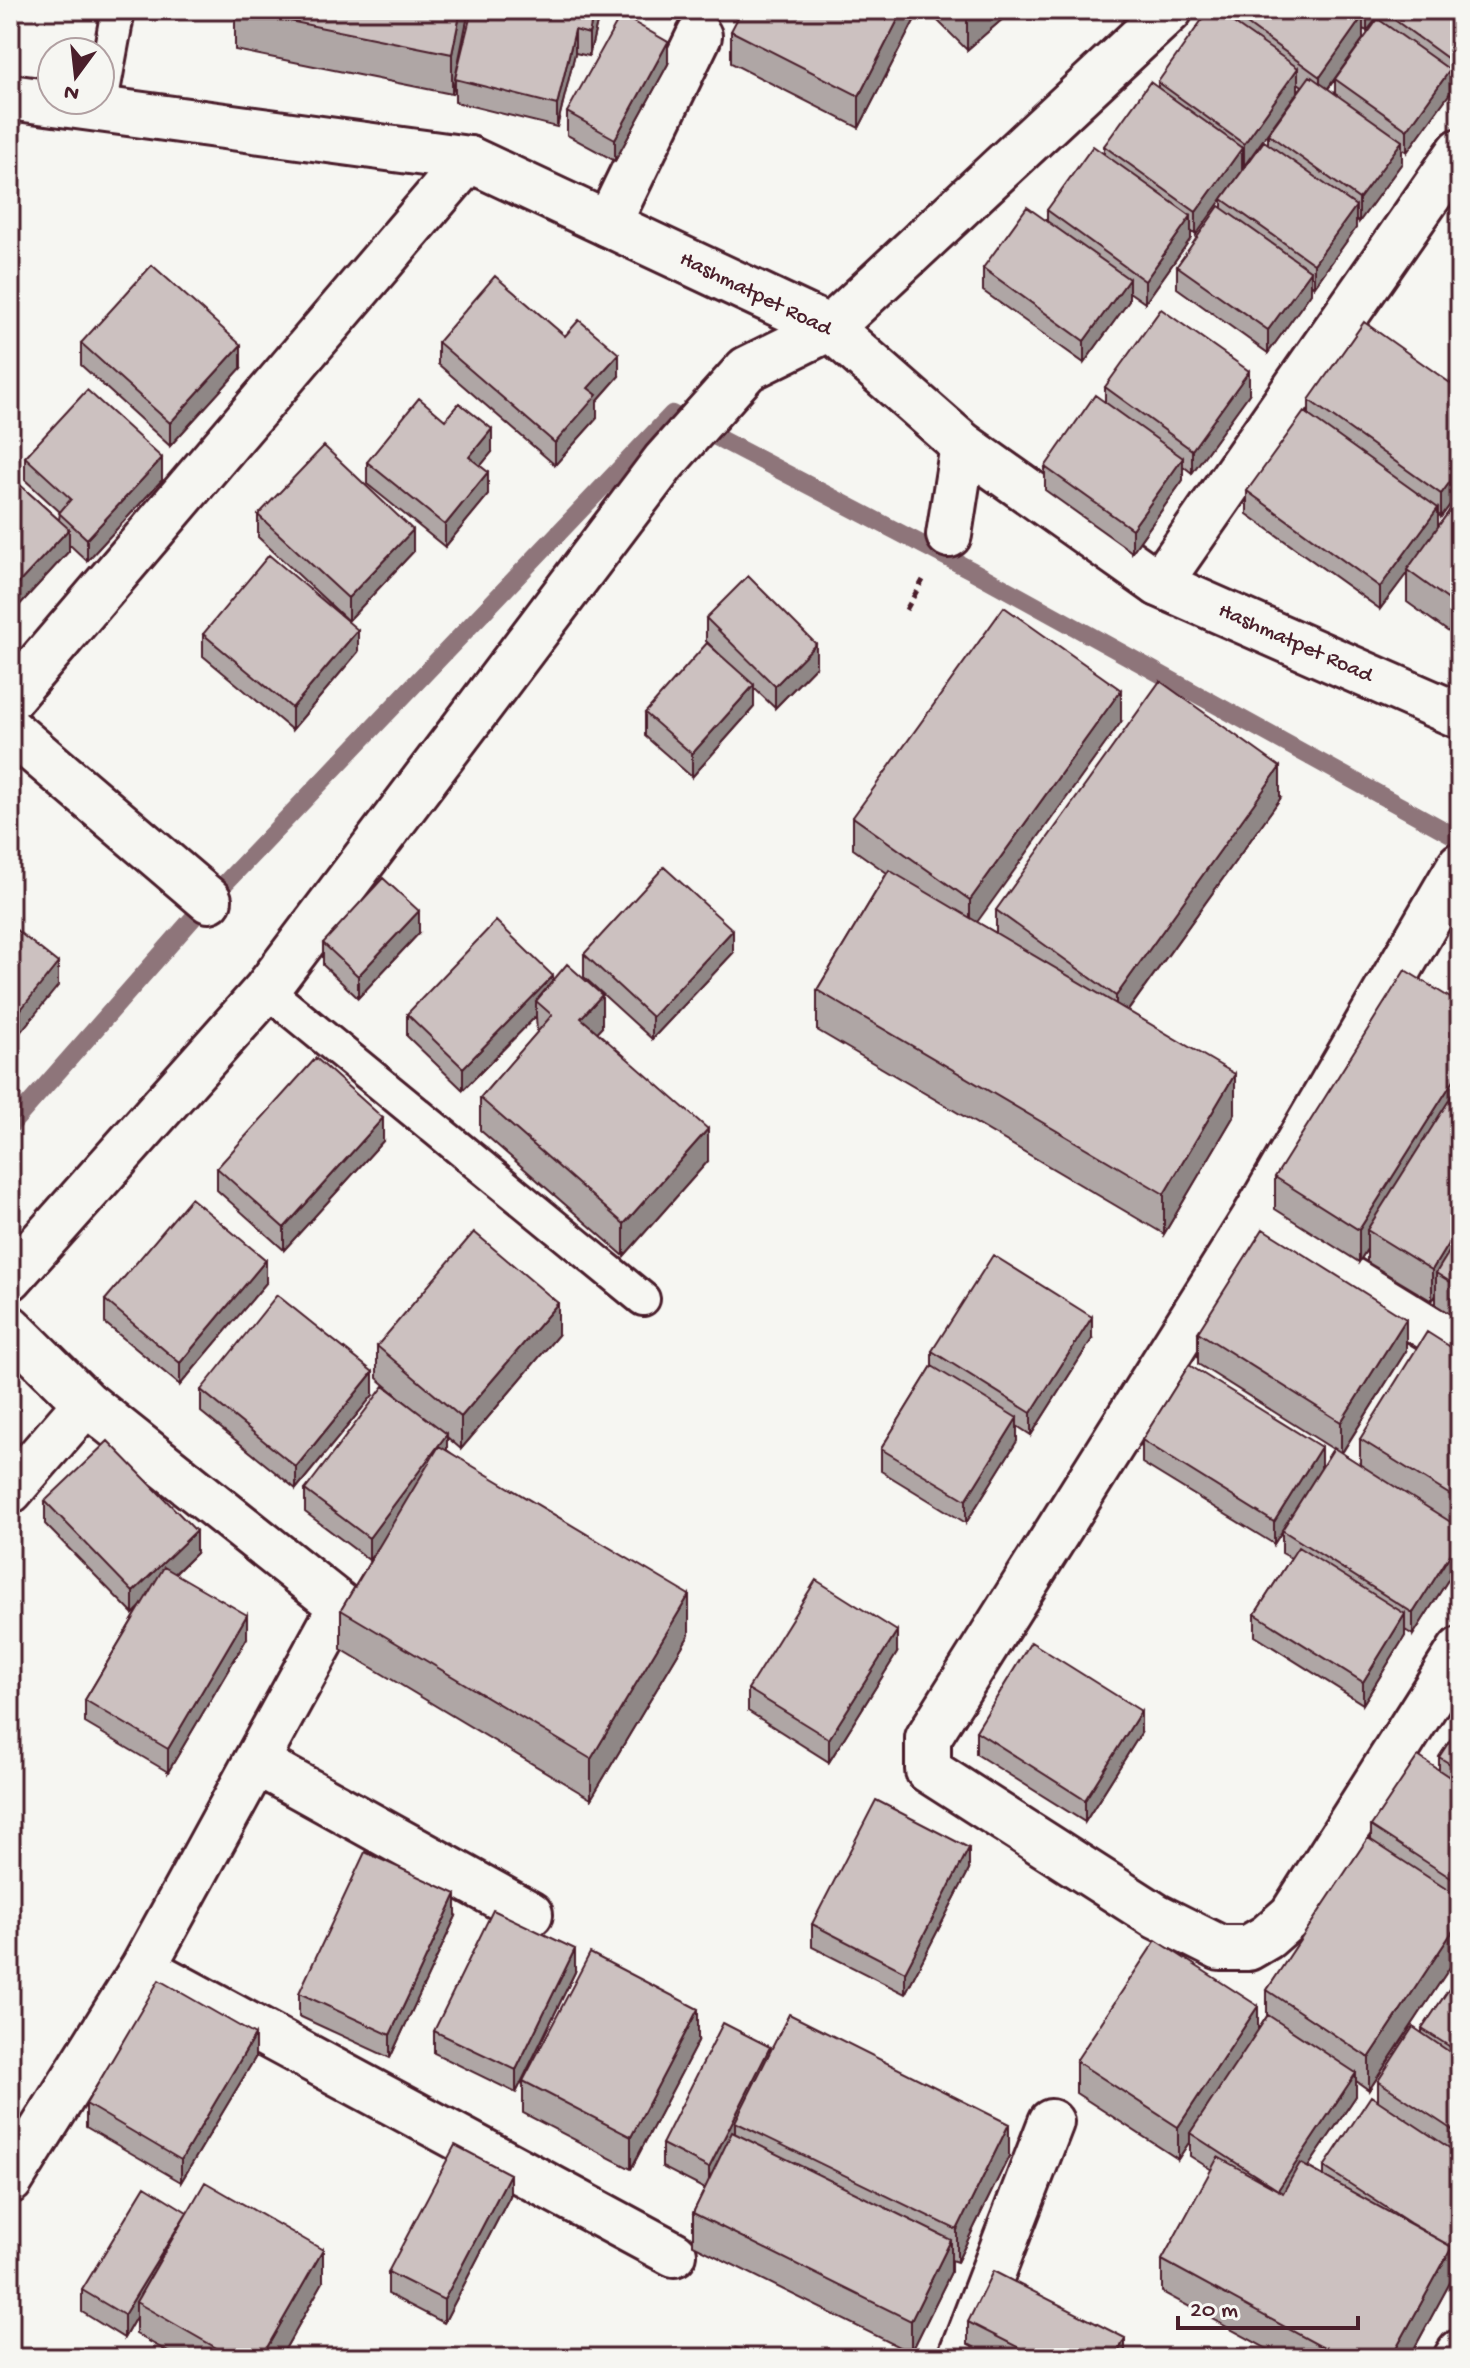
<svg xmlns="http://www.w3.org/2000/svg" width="1470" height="2368" viewBox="0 0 1470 2368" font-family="'Gochi Hand',sans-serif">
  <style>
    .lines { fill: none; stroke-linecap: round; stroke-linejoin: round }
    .stream { stroke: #8e747a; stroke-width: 18 }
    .lane-casing { stroke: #4a1f2b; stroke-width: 38 }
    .street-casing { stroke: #4a1f2b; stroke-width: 50 }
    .secondary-casing { stroke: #4a1f2b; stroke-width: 50 }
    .path { stroke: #4a1f2b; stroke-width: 5; stroke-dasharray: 8 6; stroke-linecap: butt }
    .lane { stroke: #f6f6f2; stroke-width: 32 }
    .street { stroke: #f6f6f2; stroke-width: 44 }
    .secondary { stroke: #f6f6f2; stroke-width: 44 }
    .wall { fill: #afa6a5; stroke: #4a1f2b; stroke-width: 2; fill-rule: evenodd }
    .shaded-wall { fill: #8f8786; stroke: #4a1f2b; stroke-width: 2 }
    .building { fill: #ccc1c0; stroke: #4a1f2b; stroke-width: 2 }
    .labels { text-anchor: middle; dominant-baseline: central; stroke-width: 6; stroke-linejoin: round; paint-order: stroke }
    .street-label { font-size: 22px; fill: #4a1f2b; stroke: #f6f6f2 }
  </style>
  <rect width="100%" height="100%" fill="#f6f6f2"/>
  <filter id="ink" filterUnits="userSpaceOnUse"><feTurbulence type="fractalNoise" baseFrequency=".0125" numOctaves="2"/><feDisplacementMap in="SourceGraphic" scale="16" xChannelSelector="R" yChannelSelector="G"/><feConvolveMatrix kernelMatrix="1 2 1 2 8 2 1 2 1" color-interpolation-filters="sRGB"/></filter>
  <g filter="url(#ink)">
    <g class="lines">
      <path class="stream" d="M10,1126L209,900L672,414L971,570L1460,839"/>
      <defs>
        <path id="lane" d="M100,108L118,10
          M266,990L643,1299"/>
        <path id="street" d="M608,224L699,36
          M949,535L963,445
          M1159,584L1460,151
          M10,698L469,159
          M10,730L209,900
          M1460,865L1253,1220L1460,1347
          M1253,1220L928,1738V1770L1156,1916L1220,1948H1248L1267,1937L1292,1915L1460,1650
          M10,1278L266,990L664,462L747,369L830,328L1170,10
          M10,1328L86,1403L341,1606L143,1968L10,2181
          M10,1491L86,1403
          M256,1762L530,1914
          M143,1968L674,2254
          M960,2358L1051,2122
          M1456,2358L1460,2352"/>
        <path id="secondary" d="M10,97L469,159L830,328L963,445L1159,584L1460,716"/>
      </defs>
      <use href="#lane" class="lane-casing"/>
      <use href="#street" class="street-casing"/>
      <use href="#secondary" class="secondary-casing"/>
      <path class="path" d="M906,610L923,580"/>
      <use href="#lane" class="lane"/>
      <use href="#street" class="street"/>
      <use href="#secondary" class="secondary"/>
    </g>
    <path class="wall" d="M235,10H469L456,74L600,10L589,56L575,53L557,127L455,102V80L452,94L235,50Z
      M916,10V17L859,128L731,63V31Z
      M927,10H1013L967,50Z
      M1240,10H1460V78L1454,86L1450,83V93L1407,152L1402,149V163L1359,222L1356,219V228L1314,287L1311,284V293L1268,353L1177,288V266L1222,208V199L1268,144V134L1302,86L1298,83V91L1244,166L1242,165L1196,235L1191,231V238L1145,303L1129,292V301L1084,363L983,291V268L1047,221V210L1104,154V146L1158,88V82L1236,25V16ZM1380,14V20L1335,79V94L1328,89L1363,39V29L1367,31Z
      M668,64L615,161L567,135V112Z
      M565,336L619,376L597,401V418L555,465L438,364V342Z
      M81,343L241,368L170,446L81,365Z
      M1105,387L1249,394L1192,473L1183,466V480L1132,552L1045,490V467L1105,402Z
      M1460,390V491L1441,517L1438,514V527L1460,496V640L1407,602V573L1380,609L1247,514V491L1309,415V400Z
      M445,420L492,452L480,466L488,495L445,547L367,484V462Z
      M25,457L162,480L87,561L69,544V551L14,611L10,607V476L59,520L60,512L25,480Z
      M258,515L413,552L348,621L258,537Z
      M706,618L816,666L775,708L754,688V707L692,777L645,736V713L719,654L706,641Z
      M203,634L358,652L292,730L203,656Z
      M1121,722L976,922L996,933V910L1280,799L1128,1011L1235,1114L1164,1234L817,1030V990L887,873L853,849V817Z
      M419,933L358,998L323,965V943Z
      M733,953L652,1039L584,977V954Z
      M553,981L602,1027L597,1032L708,1161L624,1256L480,1130V1098L537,1033L536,1016L463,1090L407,1036V1014Z
      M1460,1004V1320L1436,1305V1295L1432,1301L1367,1262V1249L1359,1262L1275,1209V1177Z
      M383,1141L284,1250L217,1190V1168Z
      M266,1283L180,1385L105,1323V1300Z
      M1198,1332L1406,1351L1342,1453L1360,1465V1439L1460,1353V1561L1413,1635L1405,1630V1636L1363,1704L1255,1636V1614L1291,1558L1282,1553V1531L1274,1544L1142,1463V1440L1301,1501L1333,1449L1198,1364Z
      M558,1335L461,1449L447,1437V1450L689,1635L591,1799L341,1649V1610L378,1548L369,1560L305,1512V1490L411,1407L377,1378V1346Z
      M1092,1339L1031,1435L1017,1426V1441L966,1523L881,1471V1449L932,1366V1351Z
      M201,1390L373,1395L296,1489L201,1412Z
      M45,1501L196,1553L175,1574L247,1638L168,1772L85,1723V1700L140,1607L133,1614L45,1524Z
      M897,1653L829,1762L748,1711V1689Z
      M1460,1725V1952L1369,2090L1356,2081V2096L1308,2167L1324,2176V2167L1378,2101V2081L1422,2034V2029L1460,1973V2279L1452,2274V2279L1409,2358H1284L1162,2292V2260L1212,2170L1190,2156V2141L1178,2159L1076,2093V2061L1258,2030L1267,2016V1990L1371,1840V1826L1439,1770V1757Z
      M976,1731L1141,1733L1085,1822L976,1754Z
      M969,1870L905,1994L812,1947V1924Z
      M456,1916L390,2058L299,2016V1993Z
      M575,1972L516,2093L434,2053V2031Z
      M698,2041L631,2169L523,2113V2081Z
      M770,2052L1009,2156L957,2262L951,2260V2272L911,2353L693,2245V2213L705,2189L662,2167V2144Z
      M255,2058L181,2182L86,2127V2104Z
      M510,2196L444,2323L388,2294V2272Z
      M187,2214L323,2282L280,2358H179L136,2334V2317L124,2338L82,2312V2290Z
      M968,2322L1125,2358H995L968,2344Z"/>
    <path class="shaded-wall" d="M461,10H469L452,94V54Z
      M594,10H600L589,56V34Z
      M903,10H916V17L859,128V96Z
      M976,10H1013L967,50V18Z
      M1367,10H1380V14L1367,31Z
      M1363,16V39L1320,99V77Z
      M575,30V53L557,127V105Z
      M668,42V64L615,161V139Z
      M1460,55V78L1454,86V63Z
      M1298,68V91L1244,166V144Z
      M1450,70V93L1407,152V130Z
      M1402,141V163L1359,222V199Z
      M1242,148V171L1196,235V212Z
      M1356,206V228L1314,287V264Z
      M1191,216V238L1145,303V281Z
      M1311,271V293L1268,353V330Z
      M1129,279V301L1084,363V341Z
      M241,345V368L170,446V423Z
      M619,354V376L597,401V418L555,465V443L588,388Z
      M1249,371V394L1192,473V450Z
      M492,429V452L469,480V457Z
      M162,458V480L87,561V539Z
      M1183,458V480L1132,552V529Z
      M1460,468V491L1441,517V494Z
      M488,472V495L445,547V525Z
      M1438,508V530L1407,570V573L1380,609V587Z
      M69,529V551L14,611V588Z
      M413,530V552L348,621V598Z
      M358,630V652L292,730V708Z
      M816,644V666L775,708V686Z
      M754,685V707L692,777V754Z
      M1121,690V722L970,932V900Z
      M1280,767V799L1116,1027V996Z
      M419,911V933L358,998V976Z
      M733,930V953L652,1039V1017Z
      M58,963V986L10,1045V1023Z
      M553,976V998L536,1001V1016L463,1090V1068Z
      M602,995V1027L581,1050V1018Z
      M1460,1070V1102L1367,1230V1249L1359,1262V1230Z
      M1235,1074V1114L1164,1234V1194Z
      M383,1118V1141L284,1250V1228Z
      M708,1129V1161L624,1256V1224Z
      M1460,1224V1256L1436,1273V1295L1432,1301V1270Z
      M266,1260V1283L180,1385V1363Z
      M558,1303V1335L461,1449V1417Z
      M1092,1317V1339L1031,1435V1413Z
      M1406,1319V1351L1341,1454V1422Z
      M16,1347V1379L10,1386V1354Z
      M373,1372V1395L296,1489V1467Z
      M1017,1418V1441L966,1523V1500Z
      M447,1434V1457L369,1560V1538Z
      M1321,1447V1469L1274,1544V1522Z
      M196,1531V1553L133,1614V1592Z
      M1460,1539V1561L1413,1635V1613Z
      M689,1595V1635L591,1799V1759Z
      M1405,1614V1636L1363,1704V1682Z
      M247,1615V1638L168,1772V1749Z
      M897,1631V1653L829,1762V1739Z
      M1141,1711V1733L1085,1822V1800Z
      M969,1848V1870L905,1994V1972Z
      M456,1894V1916L390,2058V2035Z
      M1460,1920V1952L1369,2090V2058Z
      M575,1949V1972L516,2093V2070Z
      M1258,2006V2038L1190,2133V2141L1178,2159V2127Z
      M698,2009V2041L631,2169V2137Z
      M255,2035V2058L181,2182V2160Z
      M770,2047V2069L735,2122V2139L709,2191V2168Z
      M1356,2073V2096L1277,2213V2191Z
      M1009,2124V2156L957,2262V2230Z
      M510,2174V2196L444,2323V2300Z
      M187,2212V2234L136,2302V2317L124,2338V2315Z
      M951,2240V2272L911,2353V2321Z
      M1452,2247V2279L1409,2358H1391Z
      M323,2250V2282L280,2358H261Z
      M1125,2338V2358H1115Z"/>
    <path class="building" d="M235,10H461L452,54Z
      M472,10H594L589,34L575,30L557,105L455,79Z
      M742,10H903L859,96L731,31Z
      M959,10H976L967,18Z
      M1209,10H1215L1298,68L1244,144L1158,82Z
      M1240,10H1354L1363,16L1320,77L1236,16Z
      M1381,10H1460V55L1454,63Z
      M621,15L668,42L615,139L567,112Z
      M1378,19L1450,70L1407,130L1335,79Z
      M1310,76L1402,141L1359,199L1268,134Z
      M1150,82L1242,148L1196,212L1104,146Z
      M1264,141L1356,206L1314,264L1222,199Z
      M1093,146L1191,216L1145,281L1047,210Z
      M1219,206L1311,271L1268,330L1177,266Z
      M1027,207L1129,279L1084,341L983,268Z
      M152,265L241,345L170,423L81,343Z
      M495,276L565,336L579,320L619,354L588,388L597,395L555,443L438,342Z
      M1161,309L1249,371L1192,450L1105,387Z
      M1364,322L1460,390V468L1441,494L1309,400Z
      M87,390L162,458L87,539L59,513L71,499L25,457Z
      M1095,395L1183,458L1132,529L1045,467Z
      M419,398L445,420L459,403L492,429L469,457L488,472L445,525L367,462Z
      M1304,412L1438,508L1380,587L1247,491Z
      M324,446L413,530L348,598L258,515Z
      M10,476L69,529L14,588L10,584Z
      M1460,496V608L1407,570Z
      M269,555L358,630L292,708L203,634Z
      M748,576L816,644L775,686L706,618Z
      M1004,607L1121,690L970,900L853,817Z
      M707,643L754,685L692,754L645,713Z
      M1160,681L1280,767L1116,996L996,910Z
      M664,867L733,930L652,1017L584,954Z
      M889,870L1235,1074L1164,1194L817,990Z
      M383,878L419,911L358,976L323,943Z
      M496,921L553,976L463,1068L407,1014Z
      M10,925L58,963L10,1023Z
      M567,964L602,995L581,1018L708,1129L624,1224L480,1098L552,1015L536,1001Z
      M1405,970L1460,1004V1070L1359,1230L1275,1177Z
      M316,1058L383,1118L284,1228L217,1168Z
      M1460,1083V1224L1432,1270L1367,1230Z
      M191,1198L266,1260L180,1363L105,1300Z
      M1263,1229L1406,1319L1341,1422L1198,1332Z
      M474,1232L558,1303L461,1417L377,1346Z
      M1460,1234V1288L1436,1273Z
      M993,1255L1092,1317L1031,1413L932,1351Z
      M277,1295L373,1372L296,1467L201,1390Z
      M1427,1332L1460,1353V1501L1360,1439Z
      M10,1342L16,1347L10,1354Z
      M1189,1365L1321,1447L1274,1522L1142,1440Z
      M932,1366L1017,1418L966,1500L881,1449Z
      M384,1386L447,1434L369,1538L305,1490Z
      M108,1441L196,1531L133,1592L45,1501Z
      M439,1446L689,1595L591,1759L341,1610Z
      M1334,1448L1460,1528V1539L1413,1613L1282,1530Z
      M1298,1547L1405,1614L1363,1682L1255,1614Z
      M164,1567L247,1615L168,1749L85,1700Z
      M816,1580L897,1631L829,1739L748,1689Z
      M1031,1642L1141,1711L1085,1800L976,1731Z
      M1460,1725V1770L1439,1757Z
      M1418,1756L1460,1784V1884L1371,1826Z
      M876,1800L969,1848L905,1972L812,1924Z
      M1368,1838L1460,1898V1920L1369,2058L1267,1990Z
      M365,1852L456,1894L390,2035L299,1993Z
      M493,1910L575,1949L516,2070L434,2031Z
      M1156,1940L1258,2006L1178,2127L1076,2061Z
      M590,1953L698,2009L631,2137L523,2081Z
      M1460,1973V2053L1422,2029Z
      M159,1980L255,2035L181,2160L86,2104Z
      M789,2014L1009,2124L957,2230L735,2122Z
      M1268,2015L1356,2073L1278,2190L1190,2133Z
      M723,2023L770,2047L709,2168L662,2144Z
      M1413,2027L1460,2059V2135L1378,2081Z
      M1371,2096L1460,2155V2256L1452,2251V2247L1410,2223L1324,2167Z
      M732,2132L951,2240L911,2321L693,2213Z
      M455,2145L510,2174L444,2300L388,2272Z
      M1218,2157L1283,2193L1300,2163L1452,2247L1391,2358H1342L1162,2260Z
      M205,2182L323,2250L261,2358H234L136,2302Z
      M145,2186L187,2212L124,2315L82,2290Z
      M993,2271L1125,2338L1115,2358H1039L968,2322Z
      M736,2348L763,2358H732Z"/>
  </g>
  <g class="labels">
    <g class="street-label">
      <text transform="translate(755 295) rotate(26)">Hashmatpet Road</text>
      <text transform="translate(1295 644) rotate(24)">Hashmatpet Road</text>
    </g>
  </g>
  <rect width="1470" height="2368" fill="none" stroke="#f6f6f2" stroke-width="40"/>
  <rect x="20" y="20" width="1430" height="2328" fill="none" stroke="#4a1f2b" stroke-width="3" filter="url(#ink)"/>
  <g transform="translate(76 76) rotate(195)"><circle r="38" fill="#f6f6f2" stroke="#b1a0a2" stroke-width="2"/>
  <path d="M0-6L14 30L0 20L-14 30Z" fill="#4a1f2b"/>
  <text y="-12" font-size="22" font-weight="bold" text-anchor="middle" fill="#4a1f2b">N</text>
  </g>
  <path d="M1178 2316v12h180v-12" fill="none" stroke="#4a1f2b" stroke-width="4"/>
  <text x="1190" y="2316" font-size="24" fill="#4a1f2b" stroke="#f6f6f2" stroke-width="6" paint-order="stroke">20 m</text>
</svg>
